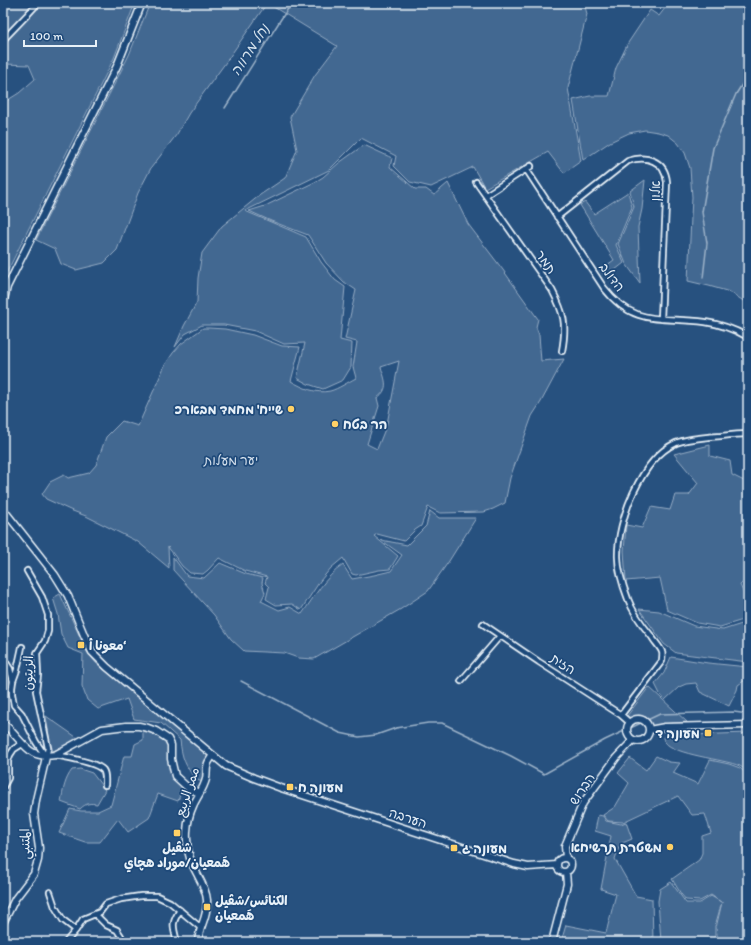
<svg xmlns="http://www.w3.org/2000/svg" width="751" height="945" viewBox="0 0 751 945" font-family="Itim,'Playpen Sans Arabic','Playpen Sans Hebrew',sans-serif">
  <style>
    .green { fill: #436891; stroke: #96acc4; fill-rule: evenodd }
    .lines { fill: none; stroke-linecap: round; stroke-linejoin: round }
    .stream { stroke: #9db3c9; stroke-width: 1.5 }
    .street-casing { stroke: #e8f1f8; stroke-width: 8 }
    .secondary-casing { stroke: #e8f1f8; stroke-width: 9 }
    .street { stroke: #1f4a7a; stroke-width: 4.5 }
    .secondary { stroke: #1f4a7a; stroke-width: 6 }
    .poi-dot { fill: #ffd166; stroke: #1f4a7a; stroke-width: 1.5 }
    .labels { text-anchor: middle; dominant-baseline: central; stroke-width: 3.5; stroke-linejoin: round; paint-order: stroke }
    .street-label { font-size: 13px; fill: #e8f1f8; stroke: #1f4a7a }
    .poi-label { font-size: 13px; font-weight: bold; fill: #e8f1f8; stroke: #1f4a7a; text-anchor: start }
    .park-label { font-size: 13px; fill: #d8e3ee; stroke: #1f4a7a }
    .water-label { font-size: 14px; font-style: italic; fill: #d5e2ec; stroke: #1f4a7a }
  </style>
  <rect width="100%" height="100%" fill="#27517f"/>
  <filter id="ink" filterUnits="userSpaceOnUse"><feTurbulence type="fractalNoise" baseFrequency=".025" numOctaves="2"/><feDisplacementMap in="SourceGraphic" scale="8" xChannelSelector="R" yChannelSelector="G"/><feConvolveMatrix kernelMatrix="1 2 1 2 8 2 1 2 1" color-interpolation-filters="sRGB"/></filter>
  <g filter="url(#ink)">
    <path class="green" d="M3,3H135L114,58L3,280V103L19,93L35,79L29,65L5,64L3,63Z
      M150,3H267L226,62L189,113L177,134L151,168L138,193L117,250L104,263L76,270L61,264L55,249L36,240L129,55Z
      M267,3H584L587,14L568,88L581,161L564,173L548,152L485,188L473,167L431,187L410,182L394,166L396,156L361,138L329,170L245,211L306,237L321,262L335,280L345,287L340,340L352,343L351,367L343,380L323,389L308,384L297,378L305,343L284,344L255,331L224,325H202L185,334L175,347L184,326L197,302L198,278L202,253L222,226L260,195L285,178L297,150L290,117L315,75L337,46Z
      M669,3H748V304L730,292L709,286L688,281L692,197L690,168L685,153L678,143L668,135L658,132L645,130L629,133L610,142L583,160L573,100L590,96H609L616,68L628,43L650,10L659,16Z
      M364,145L392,158L390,167L415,189H426L434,195L448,183L468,224L503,270L538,319L536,327L539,335L541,361L564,359L541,402L532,416L510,478L505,503L493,509L484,512L440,513L428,507L421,526L415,530L404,541L377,534L374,536L398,556L390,569L379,570L356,575L352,574L343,558L331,568L320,581L301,610L292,604L276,605L266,599L269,587L265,583L267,577L245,571L219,558L208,570L203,574L190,573L182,566L168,547L169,568L138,542L86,516L70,510L46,499L42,494L50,482L64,475L68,478L89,473L96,465L106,437L122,421L138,426L165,365L173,353L181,344L203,328H209L225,329L253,335L282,346L300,347L291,381C303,388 316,394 330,391C338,389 348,382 356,378L353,367L357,342L345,339L356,290L344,282L326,263L308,235L271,221L249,211L265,206L315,182L323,177L339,163ZM399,361L387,424L377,449L367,444L379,406L377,398C390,389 385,380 381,367Z
      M645,180L642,209L638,227L640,283L626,264L618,244L634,207L630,191Z
      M628,192L632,207L616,245L624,263L606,277L600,270L614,260L580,205L585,202L594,214Z
      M710,445V456L730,461L732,475L748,483V578L740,585L748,603V611L743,620L720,627L697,623L667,610L660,578L626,581L624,551L626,525L642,528L651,507L670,510L675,495H689L698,483L674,454Z
      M430,511L439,518H476L449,561L428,591L401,609L314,659L298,658L284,653L244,651L231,639L214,615L173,570V557L187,576L204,578L220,563L246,574L263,578L262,583L265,593L261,601L279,610L290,607L302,614C314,597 325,577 343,565L352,579L374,575L391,571L402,555L381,540L407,545L426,526Z
      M60,594L87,652L96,663L209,754L204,782L196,780C185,765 182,759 180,740L161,723L134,719L127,699L98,709L87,700L82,686L83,654L68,648L61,634L58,614L53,598Z
      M639,609L659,611L694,626L723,630L748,622V662L676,653L664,644Z
      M671,657L708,663L748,667V678L738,685L737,690L729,706L700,692L696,683L686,684L679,687L665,700L660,694L655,684L664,673Z
      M649,687L687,722L661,724L652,726L646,717L639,715L631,718L627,716Z
      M46,716L79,739L53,751L50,742Z
      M143,730L154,732L166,738C170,755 172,771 183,785L178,801L158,794L149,818L128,832L118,819L100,842H85L59,833L70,809L81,811H98L111,805L124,756H132L135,744L143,740Z
      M748,733V772C746,770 743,768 740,766C724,759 674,755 665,742C664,740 664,738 664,736Z
      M656,756L669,762L680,763L673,773L698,784L710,760L729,764L740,768L748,775V939L718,941L716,928L722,902L715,926V939L661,941L658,901L660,889L671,882L686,903H700L711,896L721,902L711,895L700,901L686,900L681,894L672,879L699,860L702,853V836L711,833L705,814L692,815L678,796L623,822L608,821L603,815L615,807L629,783L618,773L630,758L646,770Z
      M80,769L92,773L105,790L97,804C90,803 86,803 80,809L61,802C63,790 65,779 72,770Z
      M598,815L603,816L606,821L621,824L626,822L632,839L620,844L615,859L636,896L652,899L653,941L646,942H561L566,925L606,933L616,894L601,889L611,836L595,831Z"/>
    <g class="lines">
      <path class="stream" d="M225,108L281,19L292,3
        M703,278L707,243L702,212L713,148L736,94L748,75
        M241,681L340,733L359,737L376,735L396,728L428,723H442L511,756L544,774L605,740L660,714L734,712L748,714"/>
      <defs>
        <path id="street" d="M3,40L27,15L38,3
          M526,169L604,288C635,328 662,316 705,322C720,324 734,329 748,337
          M476,182L552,290C564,313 567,324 562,351
          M486,195L531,166
          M557,217L628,161C646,155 665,160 667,182L664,248L661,319
          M27,571L42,597L48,615V631L45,641L37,653L38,675L36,691L48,748L46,757
          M483,624L539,662L621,715L630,723
          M22,647L17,670L13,681L12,688V694L14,705L22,714L36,742L46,757
          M3,658L10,669L13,681
          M461,681L500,636
          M621,715L662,661C662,658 663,654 662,652C661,648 654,641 652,637C642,625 633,613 628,599C623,586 618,571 618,557C617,521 641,459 676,443C688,438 707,437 721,436C730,435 739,434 748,434
          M55,755C65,757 96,762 103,770C106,774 105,780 105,785
          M3,787L8,778V761L10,755L14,749L22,744
          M50,892L55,907L63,920L76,930
          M95,914L106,925L117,930L121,936L119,942
          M66,942L76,930L83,919L100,912L106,904L121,899L141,896H157L170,902L201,928
          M177,942C173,926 171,924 180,910"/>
        <path id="secondary" d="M3,304L7,287L117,66L142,3
          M3,509L55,575L68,596L84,635L92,652L107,667L226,766L254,778L281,788L514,864L528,867L557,865
          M627 730a11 11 0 1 1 22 0a11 11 0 1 1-22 0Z
          M3,723C6,726 10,729 12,732C26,747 32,759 55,755L102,729L126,726H139L148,728L156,731L168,739L171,745V759L175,776L187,787L199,793
          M649,730L665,727L748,725
          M557 865a7 7 0 1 1 14 0a7 7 0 1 1-14 0Z
          M566,858L565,846L583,803L616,758L633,740
          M3,923L15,899L34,874L38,860L39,848L34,814L36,800L46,757
          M198,942C199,926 208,918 207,900C206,885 194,872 190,858C185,842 186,821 193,806C197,797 204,788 206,779C207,774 206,768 208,763C209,761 211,758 213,755
          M552,942L567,884L566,872"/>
      </defs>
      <use href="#street" class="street-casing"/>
      <use href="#secondary" class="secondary-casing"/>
      <use href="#street" class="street"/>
      <use href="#secondary" class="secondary"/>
    </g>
  </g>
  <g class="poi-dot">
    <circle cx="291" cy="409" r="4"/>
    <circle cx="335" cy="424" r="4"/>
    <rect x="77" y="641" width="8" height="8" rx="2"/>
    <rect x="704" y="729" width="8" height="8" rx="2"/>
    <rect x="286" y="783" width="8" height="8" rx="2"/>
    <rect x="173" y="829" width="8" height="8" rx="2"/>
    <circle cx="670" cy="847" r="4"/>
    <rect x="450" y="844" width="8" height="8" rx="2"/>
    <rect x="203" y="903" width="8" height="8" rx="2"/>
  </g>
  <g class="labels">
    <g class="street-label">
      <text transform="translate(655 191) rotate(-90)">אלון</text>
      <text transform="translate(546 262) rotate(55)">תמר</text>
      <text transform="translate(612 277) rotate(53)">הדולב</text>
      <text transform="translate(563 664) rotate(33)">הזית</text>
      <text transform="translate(28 673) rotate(-88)">الزيتون</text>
      <text transform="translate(582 789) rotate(-57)">הברוש</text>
      <text transform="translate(187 792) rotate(-72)">ممر الربيع</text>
      <text transform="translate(408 818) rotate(18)">הערבה</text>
      <text transform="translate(25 844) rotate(-91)">المتنبي</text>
    </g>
    <g class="poi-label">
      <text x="283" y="409" text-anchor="end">שייח' מחמד מבארכ</text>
      <text x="343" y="424">הר בטח</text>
      <text x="89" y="645">معونا أ‘</text>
      <text x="700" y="733" text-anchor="end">מעונה ד</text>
      <text x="298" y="787">מעונה ח</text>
      <text x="177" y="847" text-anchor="middle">شڤيل<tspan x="177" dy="15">هَمعيان/موراد هچاي</tspan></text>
      <text x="662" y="847" text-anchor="end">משטרת תרשיחא</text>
      <text x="462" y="848">מעונה ג</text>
      <text x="215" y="900">الكنائس/شڤيل<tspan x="215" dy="15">هَمعيان</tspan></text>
    </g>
    <g class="park-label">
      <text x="231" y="460">יער מעלות</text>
    </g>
    <g class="water-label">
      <text transform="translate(250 50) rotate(-57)">נחל מרווה</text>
    </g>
  </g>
  <rect width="751" height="945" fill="none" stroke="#1f4a7a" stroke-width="16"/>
  <rect x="8" y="8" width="735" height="929" fill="none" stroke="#e8f1f8" stroke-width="1.5" filter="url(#ink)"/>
  <path d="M24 40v6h72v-6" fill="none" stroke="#e8f1f8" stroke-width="2"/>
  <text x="30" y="40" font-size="12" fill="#e8f1f8" stroke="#1f4a7a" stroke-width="3" paint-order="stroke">100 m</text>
</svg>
